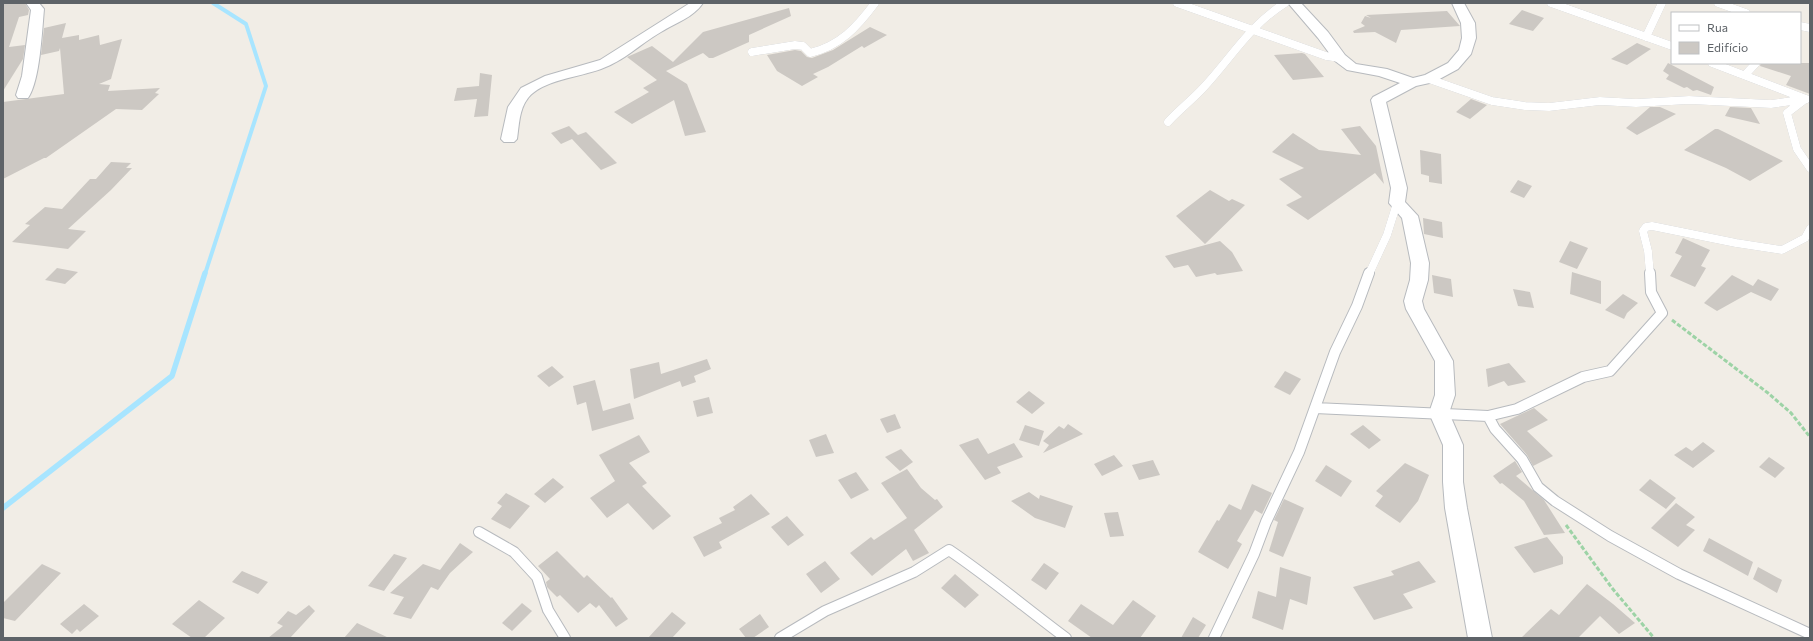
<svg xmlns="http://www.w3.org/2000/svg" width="1813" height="641" viewBox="0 0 1813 641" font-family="Commissioner,sans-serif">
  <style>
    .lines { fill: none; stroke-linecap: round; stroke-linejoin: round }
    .stream-far1 { stroke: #a8e5ff; stroke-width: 4 }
    .stream { stroke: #a8e5ff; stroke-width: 5.5 }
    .building { fill: #ccc8c3 }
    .service-far1-casing { stroke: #b7babe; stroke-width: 8 }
    .service-casing { stroke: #b7babe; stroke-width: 12 }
    .minor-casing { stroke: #b7babe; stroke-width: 2 }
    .path { stroke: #9dd3a6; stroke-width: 3; stroke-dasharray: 4.5 2; stroke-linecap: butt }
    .service-far1 { stroke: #fff; stroke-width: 8 }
    .service { stroke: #fff; stroke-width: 10 }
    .minor { fill: #fff; fill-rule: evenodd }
  </style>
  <rect width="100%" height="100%" fill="#f1ede6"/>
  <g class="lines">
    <path class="stream-far1" d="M205,274L266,86L246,24L213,3"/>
    <path class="stream" d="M3,508L172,376L205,273"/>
  </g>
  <path class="building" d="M3,3H25L29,10L28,15L19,17L9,47L25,45L23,59L3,91Z
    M789,8L791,16L749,35V42L713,58H709L703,53L666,71L687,84L706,132L685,136L674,100L632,124L614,112L649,92L643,88L657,80L627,57L652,46L673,62L703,32Z
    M1522,10L1544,18L1533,31L1509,24Z
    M1447,11L1460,26L1401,30L1396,43L1375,32L1354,33L1353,31L1365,26L1361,23L1365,16L1371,18L1366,15Z
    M66,23L62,38L79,35V40L99,35L100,45L122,39L111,79L99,84L110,85L108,91L160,88L155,93L159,94L142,110L116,109L46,158H44L3,179V102L64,94L60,48L59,51L41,55L44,28Z
    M870,27L887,35L864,48L862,46L828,67L813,74L818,77L802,86L777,71L767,55L795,50L801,51L807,57L812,58L833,50Z
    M1637,43L1651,49L1627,65L1611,59Z
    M1302,53L1305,54L1324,77L1293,80L1274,55Z
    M1668,63L1714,87L1711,95L1697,90L1693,91L1687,87L1684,88L1666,79L1669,75L1663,71Z
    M1761,63H1810V94L1786,85L1791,76L1760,66Z
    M480,73L492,75L488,116L474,117L477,99L454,101L457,88L479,86Z
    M1471,99L1487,105L1470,119L1456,112Z
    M1650,107H1660L1676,114L1637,135L1626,128Z
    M1730,107L1751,108L1760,124L1725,116Z
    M569,126L578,135L586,132L617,163L601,170L572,139L561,144L551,133Z
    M1360,126L1376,146L1384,184L1375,173L1308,220L1286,205L1302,197L1279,179L1304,168L1272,152L1293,133L1319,150L1361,155L1341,129Z
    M1715,129H1718L1783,161L1750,181L1726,168L1684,150Z
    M1420,150L1441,154L1442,184L1429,182V176L1421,174Z
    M111,162L131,163L126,168H132L111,190L68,229L86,231L68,249L12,242L30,225L25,224L45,207L62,209L90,179H96Z
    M1518,180L1532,186L1524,198L1510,192Z
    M1210,190L1229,201L1232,199L1245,205L1205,244L1176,216Z
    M1423,218L1442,222L1443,238L1424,234Z
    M1683,238L1710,250L1701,266L1706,268L1695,287L1670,276L1682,256L1675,253Z
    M1220,241L1232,252L1243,271L1217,275L1215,273L1196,277L1188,265L1174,268L1165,256Z
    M1570,241L1588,248L1577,269L1559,262Z
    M57,268L78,272L65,284L45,280Z
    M1572,272L1601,281V304L1570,294Z
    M1432,275L1451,279L1453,297L1434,293Z
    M1732,275L1753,286L1758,279L1779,289L1771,301L1751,292L1717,311L1704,303Z
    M1513,289L1530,292L1534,308L1518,306Z
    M1623,294L1638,303L1627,313L1624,319L1605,310Z
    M707,359L711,369L694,376L696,382L682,387L680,381L634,399L630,369L659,362L661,374Z
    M1509,363L1526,382L1508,386L1504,381L1488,387L1486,369Z
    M552,366L564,377L549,387L537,376Z
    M1285,371L1301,379L1290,395L1274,387Z
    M595,380L603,411L630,403L634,419L592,431L586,402L577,405L573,386Z
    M1029,391L1045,403L1032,414L1016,402Z
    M709,397L713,413L697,417L693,401Z
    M1534,408L1548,420L1527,431L1553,456L1533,466L1527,455L1500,424Z
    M895,414L901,428L887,433L880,419Z
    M1068,424L1083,434L1043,453L1049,445L1043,441L1059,426L1064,429Z
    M1025,425L1044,431L1039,446L1019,440Z
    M1363,425L1381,440L1369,449L1350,434Z
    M826,434L834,453L816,457L809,440Z
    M639,435L650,452L629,463L647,483L642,486L671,516L653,530L628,503L607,518L590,498L615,481L599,455Z
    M978,438L988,454L1014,443L1023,457L997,467L1001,473L985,480L959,445Z
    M1703,442L1715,451L1693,468L1674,455L1686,447L1692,451Z
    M901,449L913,462L900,471L885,457Z
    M1114,455L1123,466L1102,476L1094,464Z
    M1769,457L1785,468L1775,478L1759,467Z
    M1153,460L1160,475L1139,480L1132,465Z
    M1515,461L1522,472L1516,476L1544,500L1565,533L1544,535L1524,501L1502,483L1500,484L1493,476Z
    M1405,463L1429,475L1418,501L1400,523L1375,506L1383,496L1376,491Z
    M1326,465L1352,481L1341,497L1315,481Z
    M907,469L921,488L935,500L937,499L943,507L914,530L929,553L913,561L906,549L872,576L850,553L871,537L874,540L907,518L881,483Z
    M856,472L869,490L851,499L838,480Z
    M553,478L564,487L545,503L534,494Z
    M1650,479L1676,498L1666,509L1639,490Z
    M1252,484L1272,493L1262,514L1255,510L1237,541L1242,544L1228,569L1198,552L1217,520L1219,521L1229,504L1241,510Z
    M1029,492L1039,499L1040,495L1073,506L1065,528L1035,518L1011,501Z
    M506,493L530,506L510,529L491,519L502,506L497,503Z
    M751,494L770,514L719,542L722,548L704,557L693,537L722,523L719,518L735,510L733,507Z
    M1284,499L1304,508L1283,557L1269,551L1278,522L1274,520Z
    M1676,503L1695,517L1686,525L1695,530L1678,547L1651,528Z
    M1118,512L1124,536L1110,537L1104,513Z
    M787,516L804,535L788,546L771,527Z
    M1547,537L1563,557V564L1534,573L1514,547Z
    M1709,538L1753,562L1748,576L1703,551Z
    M460,543L473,552L450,573L438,590L431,587L411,619L393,614L404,597L390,593L423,564L440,570Z
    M557,551L584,578L587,575L611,598L612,597L628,619L616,627L599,605L596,608L590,603L578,613L560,595L557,597L547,587L546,582L550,579L538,566Z
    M394,554L407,558L384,591L368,586Z
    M825,561L840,579L821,593L806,574Z
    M1419,561L1436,582L1403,594L1413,608L1374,620L1353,587L1394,575L1391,571Z
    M1044,563L1059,573L1046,590L1031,580Z
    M42,564L61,573L15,621L3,618V603Z
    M1280,567L1311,577L1307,605L1290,599L1283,630L1252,618L1258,591L1276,597Z
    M1758,567L1782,580L1777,593L1753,579Z
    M242,571L268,582L258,594L232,582Z
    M955,574L979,595L965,608L941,588Z
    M1587,584L1613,604L1635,623L1619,634L1600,616L1578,638H1521L1551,609L1559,615Z
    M199,600L225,618L204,638H192L172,624Z
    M1133,600L1156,616L1140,638H1092L1068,621L1081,604L1113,625Z
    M522,603L532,611L512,631L502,623Z
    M84,604L99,616L80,632L77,629L72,634L60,624Z
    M309,605L315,611L290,638H268L283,626L277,623L288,611L296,615Z
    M672,612L686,623L672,638H648Z
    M760,614L769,627L753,638H746L739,629Z
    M1193,617L1206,625L1198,638H1181Z
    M357,623L389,638H344Z"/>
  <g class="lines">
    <defs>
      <path id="service-far1" d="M1177,3L1326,56L1340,58
        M1551,3L1672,46
        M1718,3L1746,13
        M1800,26L1810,28
        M1646,37L1662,3
        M752,52L795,45L803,46L810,53C840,46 857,27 875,3
        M1712,63L1806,99
        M1745,75L1756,63
        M1429,79L1492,101L1525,106L1549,107L1600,101L1636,103L1689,100L1771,104L1806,99
        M1804,100L1787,113L1797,149L1810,168
        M1168,122C1179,110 1192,100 1204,87C1231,58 1250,25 1285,3
        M1369,274L1387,235L1397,203
        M1650,274L1648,251L1643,231L1646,227L1652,226L1736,243L1782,250L1805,238L1810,229"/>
      <path id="service" d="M1315,408L1488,416L1517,409L1583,377L1610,371L1662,313L1651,292L1650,273
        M1488,416L1495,429L1522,459L1538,487L1555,501L1610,536L1679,574L1810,634
        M479,532L514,552L537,577L548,610L565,638
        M780,638L825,611L914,572L949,550C989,577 1027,609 1066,638
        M1214,638L1254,554L1266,522L1299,452L1335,352L1357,306L1369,273"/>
      <path id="minor" d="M26,3H39L44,9C42,31 40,81 28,98H18L16,95L22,76L31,10Z
        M690,3H703C693,18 675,23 661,32C640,44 624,61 601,69C580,77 542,80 528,98C519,109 519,126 517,139L514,142H504L501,139L508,107L521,88L545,76L600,60Z
        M1288,3H1301L1328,32L1345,55L1356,64L1387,69L1413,78L1425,75L1448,63L1459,50L1462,38L1461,23L1452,3H1464L1475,23L1476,38L1471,54L1458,69L1434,82L1416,86L1386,102L1407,188L1405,202L1418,216L1429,263L1428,280L1422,301L1424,309L1453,361L1455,395L1449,413L1463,445V482L1467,508L1492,638H1468L1445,508L1443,482V445L1429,413L1435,395V361L1406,309L1404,301L1410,280L1411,263L1402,218L1389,203L1391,188L1371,100L1373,97L1400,83L1379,76L1347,70L1335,61L1318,38Z"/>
    </defs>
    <use href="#service-far1" class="service-far1-casing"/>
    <use href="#service" class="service-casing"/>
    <use href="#minor" class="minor-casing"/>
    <path class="path" d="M1672,320L1768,393L1791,413L1810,437
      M1566,525L1612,588L1654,638"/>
    <use href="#service-far1" class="service-far1"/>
    <use href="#service" class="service"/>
    <use href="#minor" class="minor"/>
  </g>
  <rect width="1813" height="641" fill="none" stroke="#5e6368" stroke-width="8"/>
  <rect x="1671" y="12" width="130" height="52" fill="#ffffff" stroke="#bfc1c3"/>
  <rect x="1679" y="25" width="20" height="6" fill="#ffffff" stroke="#bfc1c3"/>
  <text x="1707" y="32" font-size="12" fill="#5e6368">Rua</text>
  <rect x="1679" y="42" width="20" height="12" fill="#ccc8c3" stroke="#bfc1c3"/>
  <text x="1707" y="52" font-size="12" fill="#5e6368">Edifício</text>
</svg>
